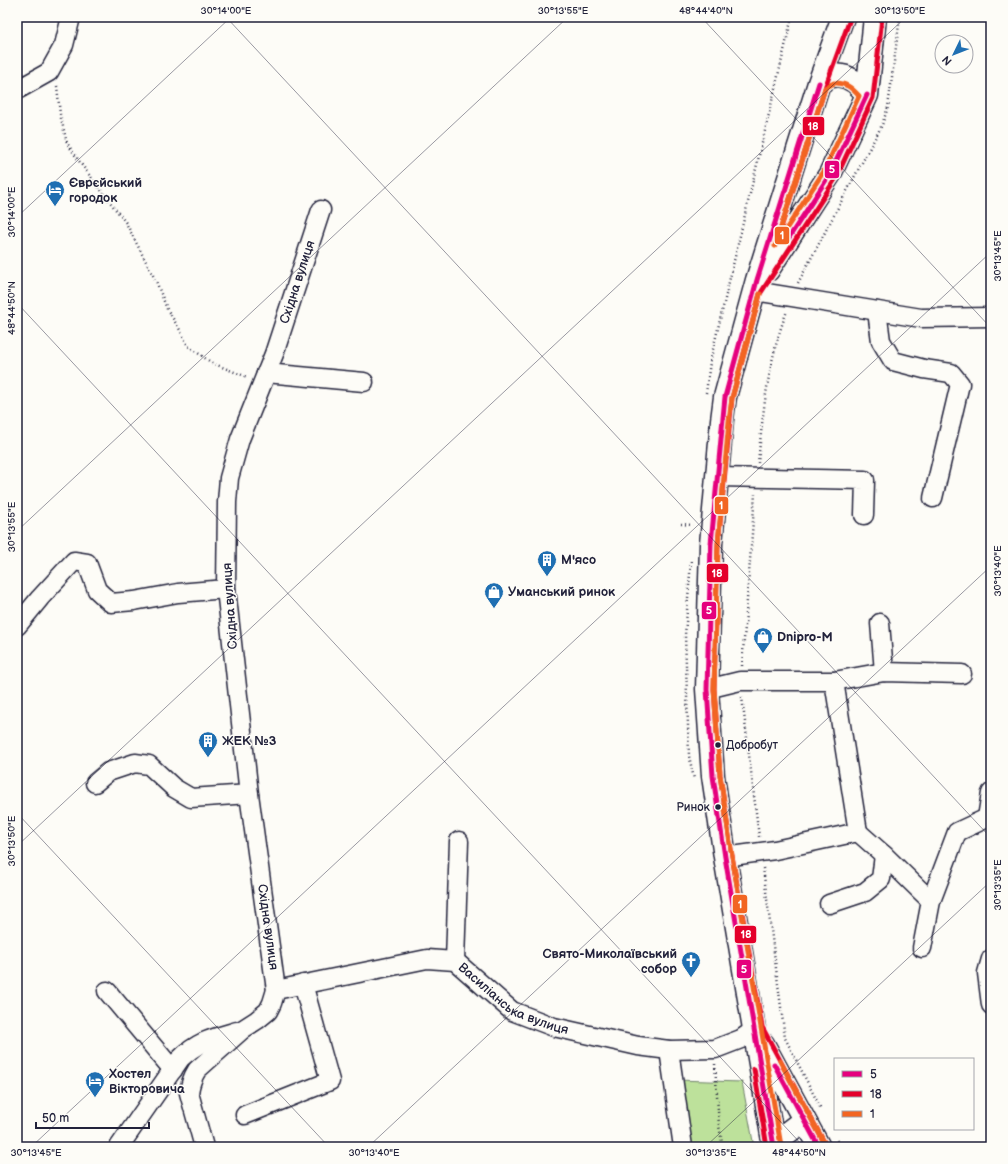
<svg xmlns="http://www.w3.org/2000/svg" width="1008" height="1164" viewBox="0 0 1008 1164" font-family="'Balsamiq Sans',sans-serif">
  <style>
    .green { fill: #bde19b; stroke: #70826b }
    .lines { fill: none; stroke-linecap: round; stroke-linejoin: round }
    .minor-casing { stroke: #22223b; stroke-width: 21 }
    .major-casing { stroke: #22223b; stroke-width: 25 }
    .path { stroke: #22223b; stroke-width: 2.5; stroke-dasharray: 1 3; stroke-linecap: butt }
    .minor { stroke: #fdfcf7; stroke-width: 18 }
    .major { stroke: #fdfcf7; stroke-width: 22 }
    .bus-1-casing { stroke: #fdfcf7; stroke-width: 8 }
    .bus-2-casing { stroke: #fdfcf7; stroke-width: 8 }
    .bus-3-casing { stroke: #fdfcf7; stroke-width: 8 }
    .bus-1 { stroke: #e5007d; stroke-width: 5 }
    .bus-2 { stroke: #e4002b; stroke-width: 5 }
    .bus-3 { stroke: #f26522; stroke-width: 5 }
    .ticks { fill: none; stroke: #22223b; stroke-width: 1; stroke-opacity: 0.45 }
    .bus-dot { fill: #22223b; stroke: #fdfcf7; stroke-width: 1.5 }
    .labels { text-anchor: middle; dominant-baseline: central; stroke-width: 3; stroke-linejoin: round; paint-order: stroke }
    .bus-label { font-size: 12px; fill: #22223b; stroke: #fdfcf7; text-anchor: start }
    .poi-label { font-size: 13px; font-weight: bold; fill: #22223b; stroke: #fdfcf7; text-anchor: start }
    .street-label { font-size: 13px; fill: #22223b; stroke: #fdfcf7 }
    .line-badge { stroke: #fdfcf7; stroke-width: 1.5 }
    .badge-label { font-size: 11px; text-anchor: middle; font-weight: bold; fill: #fff }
    .neatline { fill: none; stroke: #22223b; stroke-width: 1.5 }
    .ticks-label { font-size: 10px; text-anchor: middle; fill: #22223b }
  </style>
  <rect width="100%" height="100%" fill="#fdfcf7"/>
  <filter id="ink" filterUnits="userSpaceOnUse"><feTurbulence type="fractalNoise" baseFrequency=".025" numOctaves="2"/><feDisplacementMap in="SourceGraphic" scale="8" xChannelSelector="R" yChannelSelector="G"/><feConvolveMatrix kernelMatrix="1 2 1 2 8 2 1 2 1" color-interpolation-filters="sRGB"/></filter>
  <g filter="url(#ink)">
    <path class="green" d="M675,1080L742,1082L754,1147H688Z"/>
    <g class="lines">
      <defs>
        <g id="minor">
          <path d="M17,90L49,72L64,45L71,17"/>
          <path d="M754,291L921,318L991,317"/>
          <path d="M877,311L881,341L893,361L924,369L951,373L960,384L933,498"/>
          <path d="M266,373L364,382"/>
          <path d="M717,477L865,480L864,515"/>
          <path d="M880,623L884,672"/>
          <path d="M17,626L40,598L74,561L87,563L97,590L111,603L134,601L178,593L226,589"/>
          <path d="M707,689L740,681H834L884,672L962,674"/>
          <path d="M95,783L108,772L135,763L149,765L174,788L191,798L249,794"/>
          <path d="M987,818L991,793"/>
          <path d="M858,832L884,855L931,901"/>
          <path d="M725,857L775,850L858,832L834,681"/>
          <path d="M829,904L865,892L881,879L884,855"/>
          <path d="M922,948L931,901L957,832L987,818"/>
          <path d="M991,959L987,973L991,1005"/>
          <path d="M455,961L459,841"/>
          <path id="s1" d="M276,990L249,794L226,589L227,502L229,478L240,439L274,354L321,210"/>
          <path d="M107,991L173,1070"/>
          <path d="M669,1050L683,1147"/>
          <path d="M245,1115L330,1081L303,984"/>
          <path d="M119,1147L180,1059C198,1041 213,1038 237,1031"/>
          <path id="s2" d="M204,1147L189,1093C190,1084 192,1078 197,1070L243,1029L257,1020L268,1011L272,1003L276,990L427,959L455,961L512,1011L554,1027L638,1046L669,1050L715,1049L741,1039L755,1029"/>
        </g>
        <path id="major" d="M819,83C823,81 828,77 833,76C848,73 859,84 867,95
          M768,270L830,174L867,95L875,17
          M763,1044L819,1147
          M774,1143L804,1120
          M774,1147L725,857L713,776L707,689L711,544L722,420L725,397L757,280L819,83L843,17"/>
      </defs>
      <use href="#minor" class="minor-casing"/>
      <use href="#major" class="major-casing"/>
      <path class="path" d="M57,86L60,114L67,143L81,164L126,223L156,281L167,309L180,330L188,346L212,363L247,377
        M798,283L882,125L888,107L900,17
        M706,393L710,362L792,17
        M758,463C763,412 768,360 787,311
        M681,524L693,525
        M691,561L685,635L689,756L694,779
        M742,666L755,494
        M742,697L759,837
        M763,868L785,1038L821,1109
        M715,1064L719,1126L723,1147
        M837,1140L840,1147"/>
      <use href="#minor" class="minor"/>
      <use href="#major" class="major"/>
      <defs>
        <path id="bus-1" d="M788,239L830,174L867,95
          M774,1064L819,1147
          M774,1147L725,857L713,776L707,689L711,544L725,397L757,280L819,83"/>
        <path id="bus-2" d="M779,234L826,85L850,19
          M754,1069L767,1147
          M825,1144L762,1027L732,856L720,775L714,689L718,544L732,398L760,294L836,178L873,98L882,18"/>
        <path id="bus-3" d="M834,83C845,82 852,88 859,96L824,171L775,246L825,88Z
          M760,294L732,398L729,421L718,544L714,689L720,775L732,856L781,1146
          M780,1061L825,1144"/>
      </defs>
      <use href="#bus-1" class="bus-1-casing"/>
      <use href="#bus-2" class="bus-2-casing"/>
      <use href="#bus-3" class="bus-3-casing"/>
      <use href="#bus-1" class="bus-1"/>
      <use href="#bus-2" class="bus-2"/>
      <use href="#bus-3" class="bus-3"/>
    </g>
  </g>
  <path class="ticks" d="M226,17L991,838M701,17L991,328M17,217L231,17M17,303L804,1147M17,531L568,17M17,813L329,1147M17,846L906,17M31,1147L991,252M368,1147L991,566M705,1147L991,881"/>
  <defs>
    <symbol id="hotel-pin" viewBox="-11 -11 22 30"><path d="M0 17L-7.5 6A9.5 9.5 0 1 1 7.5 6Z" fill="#1f6fb2" stroke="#fdfcf7"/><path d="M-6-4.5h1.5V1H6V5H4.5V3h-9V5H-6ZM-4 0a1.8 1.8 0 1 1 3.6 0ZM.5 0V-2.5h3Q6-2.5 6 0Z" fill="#fff"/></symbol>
    <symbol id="building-pin" viewBox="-11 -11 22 30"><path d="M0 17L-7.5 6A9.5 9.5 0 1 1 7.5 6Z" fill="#1f6fb2" stroke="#fdfcf7"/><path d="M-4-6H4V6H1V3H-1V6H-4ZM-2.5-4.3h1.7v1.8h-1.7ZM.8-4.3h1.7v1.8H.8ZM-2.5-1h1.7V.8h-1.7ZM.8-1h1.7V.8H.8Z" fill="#fff"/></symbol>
    <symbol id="shop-pin" viewBox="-11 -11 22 30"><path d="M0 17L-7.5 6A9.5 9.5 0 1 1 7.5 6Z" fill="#1f6fb2" stroke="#fdfcf7"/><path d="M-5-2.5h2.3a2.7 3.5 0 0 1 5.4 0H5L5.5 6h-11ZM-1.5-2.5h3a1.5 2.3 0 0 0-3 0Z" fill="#fff"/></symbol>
    <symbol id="church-pin" viewBox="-11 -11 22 30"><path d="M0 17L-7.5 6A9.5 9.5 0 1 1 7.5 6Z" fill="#1f6fb2" stroke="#fdfcf7"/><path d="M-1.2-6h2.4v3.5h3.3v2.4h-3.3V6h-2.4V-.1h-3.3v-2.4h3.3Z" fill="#fff"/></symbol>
  </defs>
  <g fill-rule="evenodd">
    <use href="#hotel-pin" x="44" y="179" width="22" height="30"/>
    <use href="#building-pin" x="536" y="549" width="22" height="30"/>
    <use href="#shop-pin" x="483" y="581" width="22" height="30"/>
    <use href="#shop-pin" x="752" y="626" width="22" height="30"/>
    <use href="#building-pin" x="197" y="730" width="22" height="30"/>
    <use href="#church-pin" x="680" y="950" width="22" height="30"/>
    <use href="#hotel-pin" x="84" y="1070" width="22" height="30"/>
  </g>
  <g class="bus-dot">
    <circle cx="718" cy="745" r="3.5"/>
    <circle cx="718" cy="807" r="3.5"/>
  </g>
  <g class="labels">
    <g class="bus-label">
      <text x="726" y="745">Добробут</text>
      <text x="710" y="807" text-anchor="end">Ринок</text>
    </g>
    <g class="poi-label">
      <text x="69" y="183">Єврєйський<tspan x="69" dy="15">городок</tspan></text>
      <text x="561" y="560">М'ясо</text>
      <text x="508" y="592">Уманський ринок</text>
      <text x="777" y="637">Dnipro-M</text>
      <text x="222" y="741">ЖЕК №3</text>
      <text x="677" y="954" text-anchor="end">Свято-Миколаївський<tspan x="677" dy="15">собор</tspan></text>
      <text x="109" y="1074">Хостел<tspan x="109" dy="15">Вікторовича</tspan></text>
    </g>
    <g class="street-label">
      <text stroke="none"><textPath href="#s1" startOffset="723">Східна вулиця</textPath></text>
      <text transform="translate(230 606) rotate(-94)">Східна вулиця</text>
      <text transform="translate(268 927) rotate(82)">Східна вулиця</text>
      <text stroke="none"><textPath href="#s2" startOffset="449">Василіанська вулиця</textPath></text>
    </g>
  </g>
  <g class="line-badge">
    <rect x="802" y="116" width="23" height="20" rx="4" fill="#e4002b"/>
    <rect x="824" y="160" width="16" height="19" rx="4" fill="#e5007d"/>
    <rect x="774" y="226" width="16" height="19" rx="4" fill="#f26522"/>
    <rect x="714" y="496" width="15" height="19" rx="4" fill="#f26522"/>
    <rect x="706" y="563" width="23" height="20" rx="4" fill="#e4002b"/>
    <rect x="701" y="601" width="16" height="19" rx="4" fill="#e5007d"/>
    <rect x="732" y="894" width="16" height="20" rx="4" fill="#f26522"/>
    <rect x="734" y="925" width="23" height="19" rx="4" fill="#e4002b"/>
    <rect x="736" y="959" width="16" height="20" rx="4" fill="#e5007d"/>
  </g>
  <g class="badge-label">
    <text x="813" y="130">18</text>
    <text x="832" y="173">5</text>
    <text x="782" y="239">1</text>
    <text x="721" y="509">1</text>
    <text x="717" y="577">18</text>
    <text x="709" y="614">5</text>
    <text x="740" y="908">1</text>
    <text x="746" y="938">18</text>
    <text x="744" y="973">5</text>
  </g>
  <rect width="1008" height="1164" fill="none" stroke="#fdfcf7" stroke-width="44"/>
  <rect x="834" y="1058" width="140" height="72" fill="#fdfcf7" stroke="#a5a5ac"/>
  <rect x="842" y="1071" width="20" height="6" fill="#e5007d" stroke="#a5a5ac"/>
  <text x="870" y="1078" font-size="12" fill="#22223b">5</text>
  <rect x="842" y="1091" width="20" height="6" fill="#e4002b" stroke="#a5a5ac"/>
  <text x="870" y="1098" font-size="12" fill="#22223b">18</text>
  <rect x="842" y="1111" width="20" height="6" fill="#f26522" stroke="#a5a5ac"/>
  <text x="870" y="1118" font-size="12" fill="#22223b">1</text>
  <g transform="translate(954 54) rotate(227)"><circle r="19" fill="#fdfcf7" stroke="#a5a5ac"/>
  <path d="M0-3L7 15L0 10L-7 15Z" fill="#1f6fb2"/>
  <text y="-6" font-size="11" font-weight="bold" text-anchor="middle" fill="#22223b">N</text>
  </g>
  <path d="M36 1122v6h113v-6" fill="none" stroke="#22223b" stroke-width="2"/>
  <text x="42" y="1122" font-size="12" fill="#22223b" stroke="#fdfcf7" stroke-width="3" paint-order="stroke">50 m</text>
  <rect x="22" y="22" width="964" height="1120" class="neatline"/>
  <g class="ticks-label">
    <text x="226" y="14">30°14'00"E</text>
    <text x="563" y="14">30°13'55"E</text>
    <text x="706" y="14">48°44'40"N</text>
    <text x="900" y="14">30°13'50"E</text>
    <text transform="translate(11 212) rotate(-90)" y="4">30°14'00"E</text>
    <text transform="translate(997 256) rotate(-90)" y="4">30°13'45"E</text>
    <text transform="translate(11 308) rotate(-90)" y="4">48°44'50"N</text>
    <text transform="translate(11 527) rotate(-90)" y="4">30°13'55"E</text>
    <text transform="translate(997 571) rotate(-90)" y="4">30°13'40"E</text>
    <text transform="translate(11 841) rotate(-90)" y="4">30°13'50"E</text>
    <text transform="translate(997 885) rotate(-90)" y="4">30°13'35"E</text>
    <text x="36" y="1156">30°13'45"E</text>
    <text x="374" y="1156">30°13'40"E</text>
    <text x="711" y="1156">30°13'35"E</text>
    <text x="799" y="1156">48°44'50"N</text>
  </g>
</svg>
